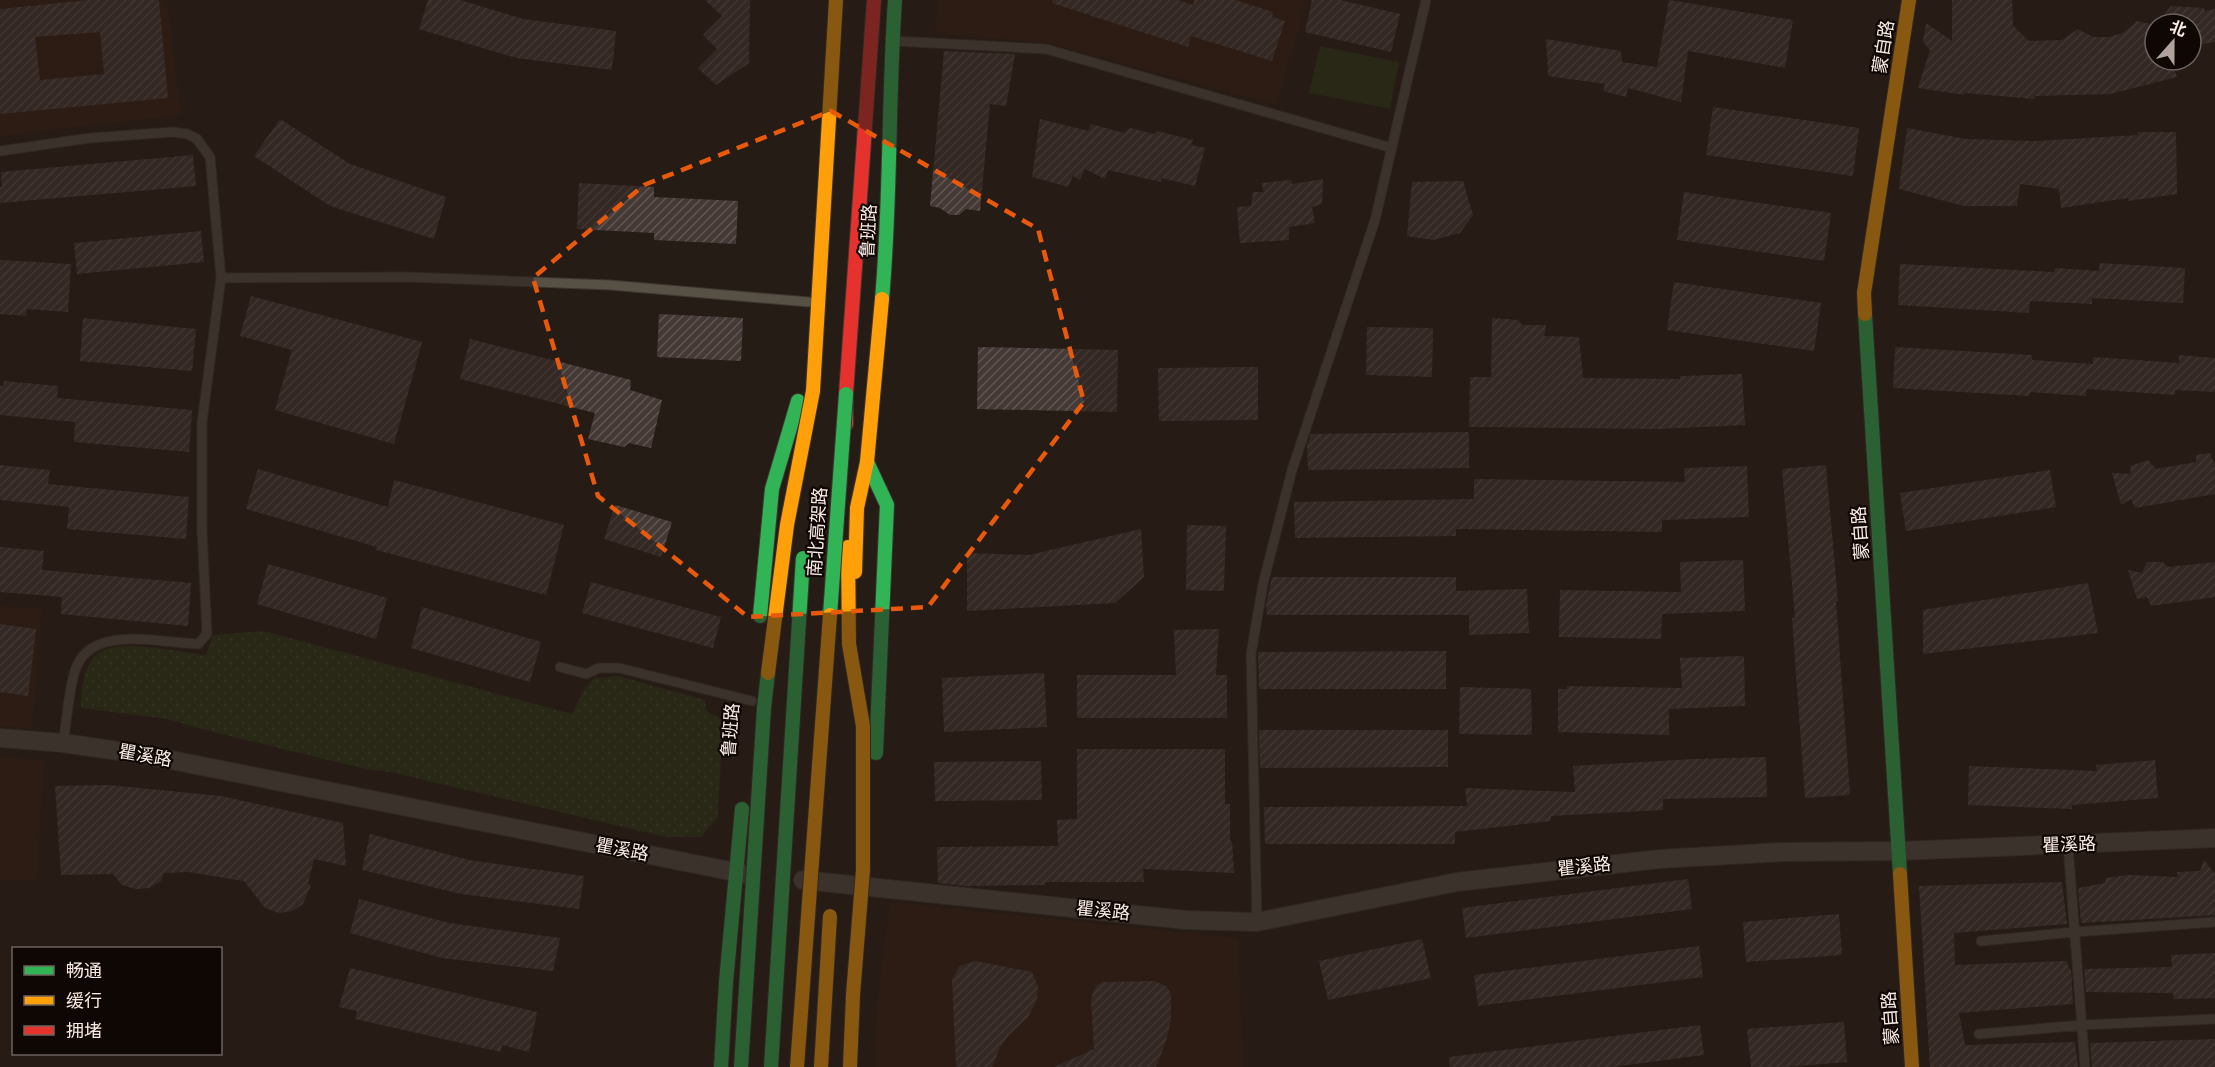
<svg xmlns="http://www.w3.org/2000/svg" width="2215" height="1067" viewBox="0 0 2215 1067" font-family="'Source Sans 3','Noto Sans SC',sans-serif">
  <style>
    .built { fill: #341d10 }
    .grass { fill: #2d3518 }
    .park { fill: url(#park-dots) }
    .building { fill: url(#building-hatch); fill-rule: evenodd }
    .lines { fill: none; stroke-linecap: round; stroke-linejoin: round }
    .lane-casing { stroke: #3e3631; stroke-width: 11 }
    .street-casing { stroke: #3e3631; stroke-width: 20 }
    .fast-casing { stroke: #3e3631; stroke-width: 16 }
    .slow-casing { stroke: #3e3631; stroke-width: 16 }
    .jam-casing { stroke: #3e3631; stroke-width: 16 }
    .lane { stroke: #565045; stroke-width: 9 }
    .street { stroke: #565045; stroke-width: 18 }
    .fast { stroke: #30b455; stroke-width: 14 }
    .slow { stroke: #ff9f0a; stroke-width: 14 }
    .jam { stroke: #e5322d; stroke-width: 14 }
    .fast-bridge-casing { stroke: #3e3631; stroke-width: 16; stroke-linecap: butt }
    .slow-bridge-casing { stroke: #3e3631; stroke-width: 16; stroke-linecap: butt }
    .fast-bridge { stroke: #30b455; stroke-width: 14 }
    .slow-bridge { stroke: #ff9f0a; stroke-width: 14 }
    .marked { fill: none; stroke: #e8590c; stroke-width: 4.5; stroke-dasharray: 12 8; stroke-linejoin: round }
    .labels { text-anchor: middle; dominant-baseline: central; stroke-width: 4.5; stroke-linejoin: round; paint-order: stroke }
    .street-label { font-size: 18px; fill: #faece5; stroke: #0f0704 }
  </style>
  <defs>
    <pattern id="park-dots" width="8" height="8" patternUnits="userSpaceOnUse" patternTransform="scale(1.5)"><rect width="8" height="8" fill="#2d3518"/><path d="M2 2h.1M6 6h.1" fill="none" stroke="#42492e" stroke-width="1.8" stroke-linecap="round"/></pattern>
    <pattern id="building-hatch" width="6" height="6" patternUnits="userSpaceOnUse" patternTransform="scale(1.5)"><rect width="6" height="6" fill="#453936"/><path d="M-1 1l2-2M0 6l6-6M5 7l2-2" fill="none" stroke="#615653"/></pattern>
  </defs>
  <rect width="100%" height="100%" fill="#261c16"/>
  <path class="built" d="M0,0H167L181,115L0,136Z
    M938,0H1307L1276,105L1047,43L935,33Z
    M0,606L42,609L32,729L0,726Z
    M0,757L44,760L37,880H0Z
    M890,902L1238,938L1243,1067H875L877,1007Z"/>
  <path class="grass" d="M1320,46L1399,62L1390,109L1309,93Z"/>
  <path class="park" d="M264,631L572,714L583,691L594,678L618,676L705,700L707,712L723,720L718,817L701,837H666L390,772L366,769L217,733L167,719L81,708C81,689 83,659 104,650C127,640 179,652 206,655L213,635Z"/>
  <path class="building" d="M89,0H159L168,98L0,114V9ZM100,32L104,74L40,80L35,37Z
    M428,0H460L523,19L616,31L612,70L516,58L419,29Z
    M705,0H750L749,63L716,85L698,68L717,49L703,35L722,16Z
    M1053,0H1177L1193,5L1194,0H1235L1273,12L1272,17L1285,21L1272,61L1191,36L1188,47L1052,3Z
    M1312,0H1340L1400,14L1391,52L1305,32Z
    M1669,0L1793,20L1785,68L1688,51L1681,102L1628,88L1626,97L1603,91L1605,84L1548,76L1546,39L1621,51L1622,62L1657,67Z
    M1952,0H2012L2013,26L2029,41L2062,40L2078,29L2093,37H2109L2123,33L2137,21L2155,25V60H2170L2177,77L2110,94L2035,96L2034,99L1965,93L1964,95L1918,88L1930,50L1923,42L1926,23L1952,41Z
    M2171,6L2204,8L2205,11L2215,9V42L2191,46V24H2157Z
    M944,51L1015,54L1006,106L990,104L980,211L966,209L959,215H950L940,208L930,206Z
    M1713,107L1859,128L1853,176L1706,155Z
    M280,119L350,164L446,197L434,239L330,206L254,156Z
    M1040,119L1088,131L1091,124L1124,133L1130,128L1154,134L1157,131L1193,140L1191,145L1205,148L1195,186L1161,178V182L1108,170L1105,179L1085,169L1080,180L1073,176L1068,187L1032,177Z
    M1907,128L1966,139L2037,141L2138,135L2137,132H2176L2177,194L2128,201V198L2061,208L2059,189L2020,184L2017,206H1964L1899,189Z
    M193,155L196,186L0,203V187H2L1,172Z
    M1323,179L1322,204L1312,207L1315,223L1289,227V240L1240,243L1237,207L1251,206L1253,192H1264L1261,183L1291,180L1292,184Z
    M1463,181L1473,215L1460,233L1433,240L1407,236L1412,182Z
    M579,183L654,187V197L738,201L736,244L654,240V233L577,229Z
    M1684,192L1831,213L1824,261L1677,240Z
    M201,231L204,262L77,274L74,243Z
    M0,260L71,264L68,312L27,309L26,316L0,314Z
    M2099,263L2185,268L2183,303L2092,298V304L2030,301L2029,313L1898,305L1900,264L2054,272L2055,268L2099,271Z
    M1674,282L1821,303L1814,351L1667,330Z
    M251,296L422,342L394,444L275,410L292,350L240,336Z
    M659,314L743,318L741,361L657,357Z
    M83,318L196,329L192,371L80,361Z
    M1492,318L1518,320L1522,325H1546L1544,336L1579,337L1583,378L1680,379V376L1742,374L1745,425L1658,429L1469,427L1470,377H1491Z
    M1367,327L1433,328L1432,377L1366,375Z
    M470,339L631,380L630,390L662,400L651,448L629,443L624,447L588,439L595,413L460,379Z
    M978,347L1118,350L1117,412L977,409Z
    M1895,347L2032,355V360L2093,364V357L2179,363V355L2215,358V392L2175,390V395L2087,389L2086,396L2030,392L2029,396L1893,388Z
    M1258,367V420L1159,421L1158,368Z
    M4,381L58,386L57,398L192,410L189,452L74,442L75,422L0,415V386H3Z
    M1469,432V468L1308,470L1307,445L1311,434Z
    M2210,453L2215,466V494L2135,508L2131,499L2121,505L2112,473L2131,474L2130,466L2148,460L2156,469L2196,462V455Z
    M0,465L50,470L48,484L189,497L186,539L67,529L69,507L0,500Z
    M1826,465L1838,601H1836L1850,795L1805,798L1792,618H1795L1782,469Z
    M1747,466L1749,517L1662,520V532L1456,529V536L1295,538L1294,502L1474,499V479L1685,482L1684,468Z
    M258,469L388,507L394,480L564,525L546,595L376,550L377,547L246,509Z
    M2050,470L2056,507L1906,531L1900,493Z
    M615,505L672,522L661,557L604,539Z
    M1187,525L1226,526L1224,591L1186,590Z
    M1141,529L1144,577L1115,603L967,611V553L1029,555Z
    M0,547L44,551L42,570L191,583L188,626L61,614L62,597L0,592Z
    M1743,560L1745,611L1662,614L1661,639L1559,637L1560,590L1681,592L1680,562Z
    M2147,562H2163L2168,567L2215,562V597L2151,606L2147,597L2137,599L2128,570L2142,573Z
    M268,564L387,598L376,639L257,604Z
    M1272,577H1456V591L1527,589L1529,633L1469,635V615H1267L1266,604Z
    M591,582L721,617L713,648L582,613Z
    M2088,583L2098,633L1923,654V610Z
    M422,607L541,642L530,682L411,648Z
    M0,624L36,629L28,696L0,692Z
    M1219,629L1216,675H1227V718H1077V675H1176L1174,630Z
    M1446,651V689H1259L1258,652Z
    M1744,656L1745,706L1669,709V735L1558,732V689H1567V686L1682,688L1680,658Z
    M1044,673L1047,727L944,732L942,678Z
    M1460,687L1531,689L1532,735L1459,734Z
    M1259,730H1448V767L1260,768Z
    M1077,749H1225V804H1230V841H1232L1234,873L1143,869L1144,882H1045V885L965,886L938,883L937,847L1058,846L1057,820L1077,819Z
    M1766,757L1767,797L1663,799V810L1551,816V821L1455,832V844H1265L1264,807L1467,806L1465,788L1575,792L1573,766L1693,759Z
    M2155,760L2158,798L2072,805V809L1968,805L1969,766L2097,771L2096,765Z
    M1041,761L1042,800L935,801L934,762Z
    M108,785L221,796L343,823L346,866L314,859L308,884L311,885L303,904L292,911L279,913L265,908L244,881L188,872L164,873L161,881L149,888L136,889L122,885L113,874L61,875L55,786Z
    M370,834L469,860L584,876L579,909L461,894L362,870Z
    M2204,860L2215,874V915L2081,923L2078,888L2105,883V878L2129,875L2178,877L2177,872L2200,871Z
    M1688,879L1692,909L1466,938L1462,908Z
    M2062,882L2067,924L1954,933L1955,965L2067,961L2069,969H2071L2073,1004L1959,1013L1965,1045L2075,1042L2078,1067H1930L1919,886Z
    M359,899L449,923L560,938L553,971L442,958L350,933Z
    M1839,914L1842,955L1746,962L1743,922Z
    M1422,939L1431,978L1328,1000L1319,961Z
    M1699,946L1703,977L1478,1006L1474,975Z
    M2215,953V998L2174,999L2173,993L2086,992L2084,969L2172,967L2171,955Z
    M976,961L1032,972L1038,987L1037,999L1028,1017L1009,1035L1000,1048L992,1067H956L952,979L960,966Z
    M350,968L537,1012L529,1052L502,1045L501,1052L355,1019L357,1011L339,1007Z
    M1154,981L1166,986L1171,993V1020L1166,1041L1156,1067H1054L1094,1049L1091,1000L1093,992L1097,985L1103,982Z
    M1844,1022L1847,1062L1785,1067H1751L1747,1029Z
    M1700,1025L1704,1055L1612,1067H1450L1449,1057Z
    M2215,1039V1067H2092L2090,1043Z"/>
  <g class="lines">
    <defs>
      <path id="lane" d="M894,41L1046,49L1392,148
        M0,151L90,138L173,132L187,134L197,139L210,157L221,278L202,422V530L207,634L198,644C160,643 87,622 74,674C68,696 67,720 63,743
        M221,278L408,277L610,285L809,302
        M560,667L586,674L599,668H619L752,701
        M2068,845L2085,1067
        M1257,922L1251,654L1263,584L1292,470L1375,220L1426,0
        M1981,941L2075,932L2215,922
        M1979,1034L2082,1025L2215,1019"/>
      <path id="street" d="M0,738L63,743L146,755L745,874
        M803,880L1186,920L1257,922L1457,882L1660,859L1782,852L1899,851L2215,838"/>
      <path id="fast" d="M882,299C891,200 888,100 895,0
        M1865,314L1900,874
        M867,462L887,505L876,753
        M760,616L772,489L798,401
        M721,1067L726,982L742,809"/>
      <path id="slow" d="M1865,314L1864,293L1909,0
        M813,391L836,0
        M848,547L849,644
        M855,572L857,508L867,462L882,299
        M1900,874L1912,1067"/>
      <path id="jam" d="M846,424V394L874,0"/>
    </defs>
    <use href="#lane" class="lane-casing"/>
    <use href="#street" class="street-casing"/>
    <use href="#fast" class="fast-casing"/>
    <use href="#slow" class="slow-casing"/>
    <use href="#jam" class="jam-casing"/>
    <use href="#lane" class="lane"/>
    <use href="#street" class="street"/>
    <use href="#fast" class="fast"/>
    <use href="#slow" class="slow"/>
    <use href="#jam" class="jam"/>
    <defs>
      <path id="fast-bridge" d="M830,615L846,394
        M741,1067L764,708L768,673
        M771,1067L803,558"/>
      <path id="slow-bridge" d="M849,644L863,726V870L853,995L850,1067
        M768,673L787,525L813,391
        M797,1067L830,615
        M821,1067L830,916"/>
    </defs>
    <use href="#fast-bridge" class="fast-bridge-casing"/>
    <use href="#slow-bridge" class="slow-bridge-casing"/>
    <use href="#fast-bridge" class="fast-bridge"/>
    <use href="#slow-bridge" class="slow-bridge"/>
  </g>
  <path d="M0 0H2215V1067H0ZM831,111L1038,229L1084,402L928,607L748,617L598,496L533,278L644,185Z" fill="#261c16" fill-opacity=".55" fill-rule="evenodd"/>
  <path class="marked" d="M831,111L1038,229L1084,402L928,607L748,617L598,496L533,278L644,185Z"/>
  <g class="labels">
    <g class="street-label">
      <text transform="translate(1884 47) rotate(-81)">蒙自路</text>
      <text transform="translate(869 231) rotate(-87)">鲁班路</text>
      <text transform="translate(818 532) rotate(-86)">南北高架路</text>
      <text transform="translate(1861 533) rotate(-94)">蒙自路</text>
      <text transform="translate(731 730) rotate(-85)">鲁班路</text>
      <text transform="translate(145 756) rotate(10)">瞿溪路</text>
      <text transform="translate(2069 845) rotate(-2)">瞿溪路</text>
      <text transform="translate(622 850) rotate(11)">瞿溪路</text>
      <text transform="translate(1584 867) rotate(-6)">瞿溪路</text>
      <text transform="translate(1103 911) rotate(6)">瞿溪路</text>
      <text transform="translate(1891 1018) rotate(-94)">蒙自路</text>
    </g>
  </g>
  <rect x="12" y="947" width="210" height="108" fill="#0f0704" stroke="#6d635e" stroke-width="1.5"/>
  <rect x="24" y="966" width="30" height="9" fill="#30b455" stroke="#6d635e" stroke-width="1.5"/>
  <text x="66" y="977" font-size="18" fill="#faece5">畅通</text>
  <rect x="24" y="996" width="30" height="9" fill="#ff9f0a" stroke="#6d635e" stroke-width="1.5"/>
  <text x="66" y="1007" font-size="18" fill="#faece5">缓行</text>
  <rect x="24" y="1026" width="30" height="9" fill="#e5322d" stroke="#6d635e" stroke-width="1.5"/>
  <text x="66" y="1037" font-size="18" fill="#faece5">拥堵</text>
  <g transform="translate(2173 42) rotate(21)"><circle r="28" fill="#0f0704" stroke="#6d635e" stroke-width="1.5"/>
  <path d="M0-4.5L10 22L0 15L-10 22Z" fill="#b0a39d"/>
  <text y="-9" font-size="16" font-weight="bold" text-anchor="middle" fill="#faece5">北</text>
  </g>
</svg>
